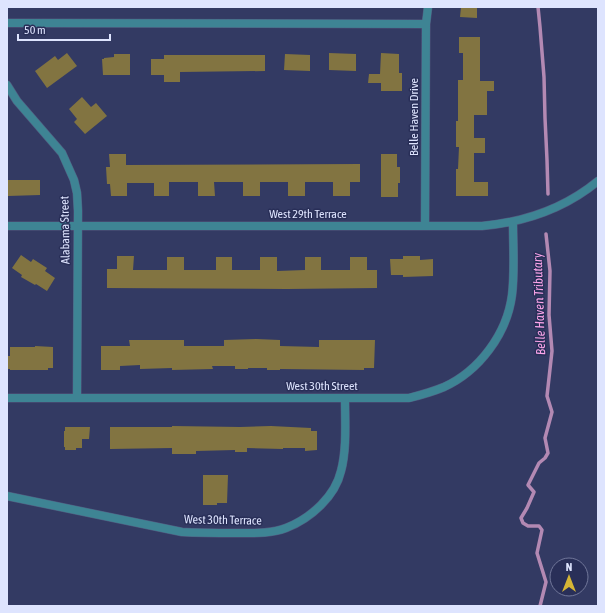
<svg xmlns="http://www.w3.org/2000/svg" width="605" height="613" viewBox="0 0 605 613" font-family="'Asap Condensed',sans-serif">
  <style>
    .lines { fill: none; stroke-linecap: round; stroke-linejoin: round }
    .stream { stroke: #b389b3; stroke-width: 3.5 }
    .building { fill: #827441 }
    .minor-casing { stroke: #52597f; stroke-width: 9 }
    .minor { stroke: #3e8494; stroke-width: 8 }
    .labels { text-anchor: middle; dominant-baseline: central; stroke-width: 3; stroke-linejoin: round; paint-order: stroke }
    .street-label { font-size: 12px; fill: #dee4fe; stroke: #292f58 }
    .water-label { font-size: 13px; font-style: italic; fill: #fda6eb; stroke: #292f58 }
  </style>
  <rect width="100%" height="100%" fill="#333a63"/>
  <g class="lines">
    <path class="stream" d="M538,7L540,27L544,77L545,118L547,160L548,194
      M540,606L546,582L537,553L542,530L539,526H528L523,523L521,518L527,508L534,492L528,485L539,463L545,458L548,453L545,438L552,412L547,396L552,351L549,315L550,271L546,234"/>
  </g>
  <path class="building" d="M461,7H477V18L460,17Z
    M459,37H480V81H494V91H487V115H474V138H485V153H474V182H488V196H456V169H458L459,147H456V121H458V80H463V53H459Z
    M67,53L77,66L47,88L35,71L55,56L58,60Z
    M329,53L356,54V71L329,70Z
    M381,53L399,54V73H402V91H381V83H368L369,74H380Z
    M114,54H130V75H103L102,59H104V58L114,57Z
    M285,54L310,55V71L284,70Z
    M164,55H265V71L180,72V82H164V75H151V59H164Z
    M82,97L91,107L96,103L107,116L85,134L74,122L77,119L69,109Z
    M109,154H126V165L360,164V182H350V196H333V182H305V196H288V182H260V196H243V182H214L215,196H198V182H169V196H154V183H127V196H111L110,184H107L106,167H110Z
    M381,154H397V167H400V183H398V197H381Z
    M7,180H40V195L8,196Z
    M21,255L31,262L33,259L47,268L45,271L55,278L47,291L36,284L35,285L21,277L22,275L12,268Z
    M117,256H134L133,270H167V257H184V270H216V257H232V270H260V257H277V271L305,270V257H321V270H350V257H367V270H377V288L287,289L107,288V269H117Z
    M403,256H420V260L433,259V276L403,277V275H391L390,259H403Z
    M256,339L280,340V346L319,347V340H375L374,368H364V370L280,369V370H267V368H248V369H235V366H212L213,369L172,370V368L140,369V365L120,366V370H101V346H130L129,340H184V346H224V340Z
    M35,346L53,347V368H48V370H10V369H7V356H10V347H35Z
    M172,426L240,427L271,426L311,428V431H317V450L305,451V448H283V449L247,448V452H235V450L196,451V454H172V448L110,449V427H172Z
    M65,427H90L89,439H82V448H76V450H65V447H64V431H65Z
    M203,475H228L227,503H217V505H203Z"/>
  <g class="lines">
    <defs>
      <path id="minor" d="M7,23L426,24
        M7,85L17,101L62,153L74,180L77,193L78,211L77,398
        M7,226H482C526,222 564,209 598,181
        M425,226L426,24L428,7
        M7,398H409C421,395 432,392 444,387C479,371 507,334 512,295C515,271 513,246 513,222
        M7,496L182,532C200,533 219,533 237,533C253,533 270,534 286,528C299,523 311,515 321,505C330,496 338,484 341,471C347,449 345,421 345,398"/>
    </defs>
    <use href="#minor" class="minor-casing"/>
    <use href="#minor" class="minor"/>
  </g>
  <g class="labels">
    <g class="street-label">
      <text transform="translate(414 117) rotate(-90)">Belle Haven Drive</text>
      <text x="308" y="214">West 29th Terrace</text>
      <text transform="translate(65 230) rotate(-91)">Alabama Street</text>
      <text x="322" y="386">West 30th Street</text>
      <text transform="translate(223 520) rotate(1)">West 30th Terrace</text>
    </g>
    <g class="water-label">
      <text transform="translate(539 304) rotate(-92)">Belle Haven Tributary</text>
    </g>
  </g>
  <rect width="605" height="613" fill="none" stroke="#dee4fe" stroke-width="16"/>
  <g transform="translate(569 577)"><circle r="19" fill="#292f58" stroke="#71779a"/>
  <path d="M0-3L7 15L0 10L-7 15Z" fill="#d5b535"/>
  <text y="-6" font-size="11" font-weight="bold" text-anchor="middle" fill="#dee4fe">N</text>
  </g>
  <path d="M18 34v6h92v-6" fill="none" stroke="#dee4fe" stroke-width="2"/>
  <text x="24" y="34" font-size="12" fill="#dee4fe" stroke="#292f58" stroke-width="3" paint-order="stroke">50 m</text>
</svg>
